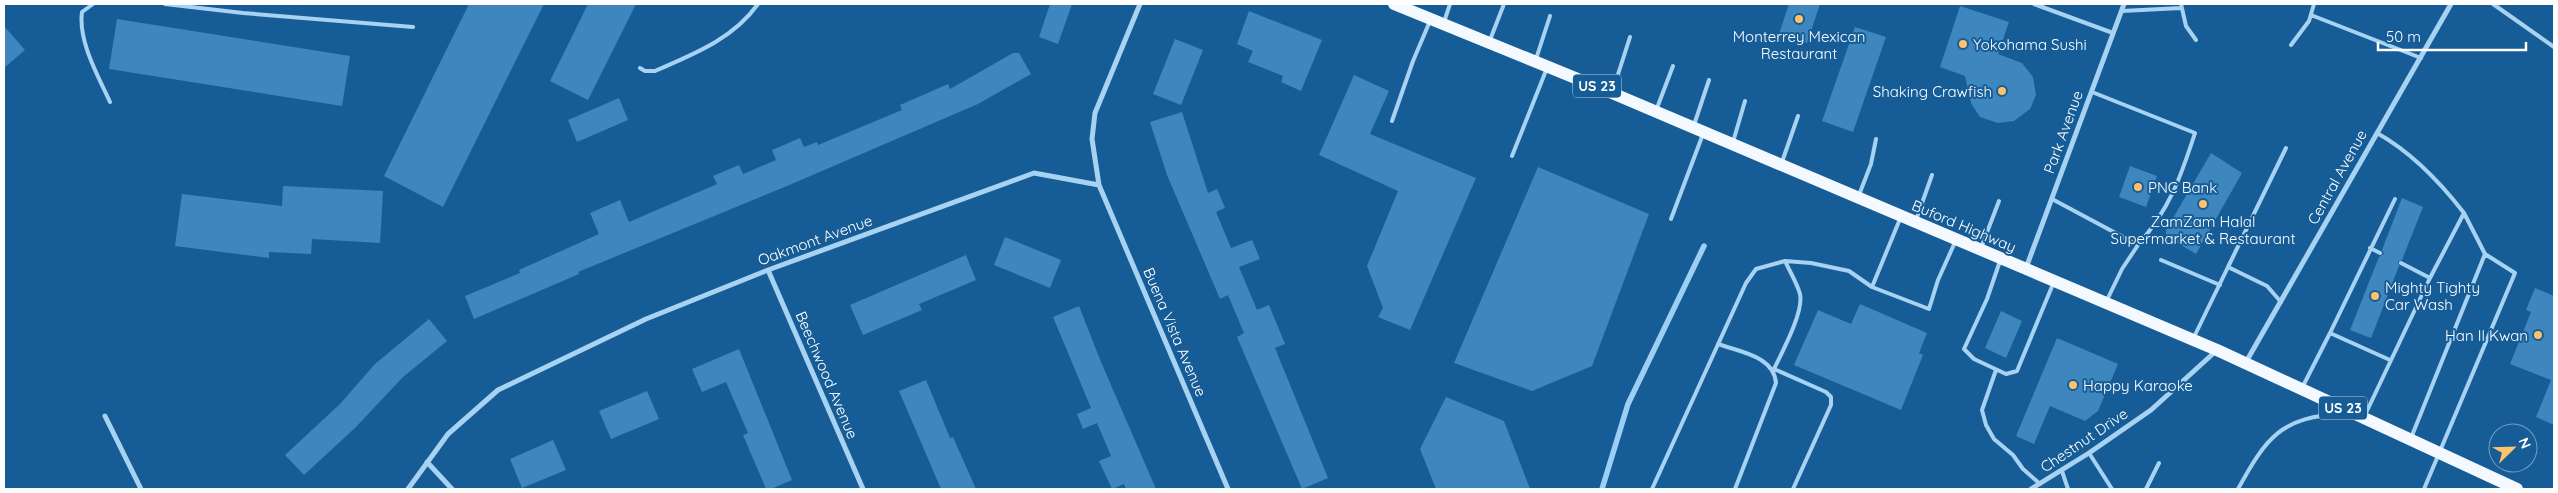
<svg xmlns="http://www.w3.org/2000/svg" width="2558" height="493" viewBox="0 0 2558 493" font-family="Quicksand,sans-serif">
  <style>
    .lines { fill: none; stroke-linecap: round; stroke-linejoin: round }
    .stream { stroke: #9bcff4; stroke-width: 5.5 }
    .building { fill: #3e86be }
    .service { stroke: #a8d2f2; stroke-width: 4 }
    .minor { stroke: #a8d2f2; stroke-width: 5 }
    .primary { stroke: #f3f9ff; stroke-width: 12 }
    .poi-dot { fill: #ffc269; stroke: #165d97; stroke-width: 2 }
    .labels { text-anchor: middle; dominant-baseline: central; stroke-width: 4; stroke-linejoin: round; paint-order: stroke }
    .shield { fill: #165d97; stroke: #b9cee0; stroke-width: 1 }
    .shield-label { font-size: 14px; font-weight: bold; fill: #fff }
    .poi-label { font-size: 15px; fill: #fff; stroke: #165d97; text-anchor: start }
    .street-label { font-size: 15px; fill: #fff; stroke: #165d97 }
  </style>
  <rect width="100%" height="100%" fill="#165d97"/>
  <g class="lines">
    <path class="stream" d="M1602,489L1628,404L1704,246"/>
  </g>
  <path class="building" d="M469,4H544L443,207L384,176Z
    M588,4H636L588,100L550,81Z
    M1050,4H1072L1058,44L1039,37Z
    M1789,4H1820L1807,43L1779,34Z
    M1960,6L2009,22L1998,54L2022,63L2033,77L2036,95L2030,109L2014,121L1998,123L1980,117L1971,103L1965,76L1940,67Z
    M1249,11L1322,40L1301,91L1281,82L1283,76L1248,62L1253,51L1237,44Z
    M117,19L350,56L342,106L109,69Z
    M4,26L25,50L4,68Z
    M1855,27L1886,37L1853,132L1822,121Z
    M1175,39L1203,50L1181,105L1153,94Z
    M1013,53H1019L1031,74L978,104L787,186L578,272L579,274L474,319L465,296L520,273L519,270L599,234L590,213L620,200L629,222L717,184L713,176L739,165L743,174L776,160L772,150L800,138L804,147L817,142L818,145L902,110L900,105L948,84L950,89Z
    M1354,75L1389,91L1370,134L1476,178L1410,330L1378,317L1383,308L1367,266L1398,191L1319,155Z
    M619,98L628,120L577,142L568,120Z
    M1182,112L1208,193L1217,189L1225,208L1216,212L1231,248L1252,240L1260,259L1239,267L1257,310L1269,305L1285,344L1275,348L1328,478L1302,489L1237,337L1244,333L1228,295L1220,299L1167,175L1150,122Z
    M2211,153L2242,173L2196,254L2166,236V230Z
    M2130,166L2157,176L2146,207L2119,197Z
    M1538,167L1649,214L1592,366L1532,391L1454,363Z
    M283,186L383,191L380,243L312,239L311,254L269,252V258L175,246L182,194L282,206Z
    M2402,198L2423,207L2402,260L2398,262L2399,266L2371,338L2350,330L2379,257L2384,254L2382,250Z
    M1005,237L1061,260L1050,288L994,265Z
    M966,255L976,280L919,304L922,310L863,335L850,305Z
    M2535,288L2554,296V425L2536,417L2551,380L2510,364L2531,312L2526,310Z
    M1860,304L1927,333L1919,353L1923,355L1901,410L1794,365L1818,310L1851,324Z
    M1079,306L1101,362L1156,489H1126L1124,484L1112,489L1099,461L1111,456L1097,423L1083,429L1077,414L1091,408L1053,317Z
    M2001,311L2022,321L2006,358L1985,348Z
    M429,319L447,341L403,377L356,427L304,475L285,455L340,404L375,364Z
    M2057,338L2118,364L2098,411L2085,421L2050,406L2034,444L2016,436Z
    M739,349L792,480L771,489H766L743,435L748,433L726,382L702,392L692,369Z
    M926,380L950,438L953,437L976,489H941L899,391Z
    M647,391L659,419L611,439L599,411Z
    M1446,397L1504,421L1530,489H1436L1420,449Z
    M553,440L566,470L522,488L510,459Z"/>
  <g class="lines">
    <path class="service" d="M93,4L82,12C78,41 98,76 110,102
      M165,4L243,13L413,27
      M2034,4L2113,33
      M2181,4L2186,26L2196,40
      M2493,4L2554,47
      M2122,11L2181,8
      M2311,15L2421,58
      M1444,22L1450,4
      M1490,40L1504,4
      M2291,45L2309,21L2314,4
      M1536,59L1550,16
      M640,68L645,71H655C694,54 733,39 758,4
      M1613,90L1630,37
      M1657,108L1673,66
      M1392,121L1413,61L1430,21
      M1694,125L1709,80
      M1733,142L1745,101
      M1512,156L1547,68
      M1782,162L1798,116
      M1859,195L1871,164L1876,139
      M2052,199L2138,245C2170,208 2180,179 2195,133L2092,92
      M2464,213L2485,254
      M1671,219L1703,134
      M1916,220L1932,175
      M1981,248L1999,201
      M2370,248L2380,253
      M2161,260L2220,285
      M1785,261C1790,272 1797,283 1800,294C1804,312 1782,352 1774,369L1826,392L1831,397V405L1793,489
      M2000,261L1987,299L1964,349L1974,359L2006,374L2017,371L2053,284
      M2401,263L2430,278
      M1872,287L1929,309L1938,280L1956,240
      M2107,300L2122,269L2138,245
      M2281,302L2267,286L2228,267L2286,148
      M2330,333L2395,199
      M2194,337L2228,267
      M1718,344C1740,352 1774,356 1776,383L1735,489
      M1996,370L1982,410L1986,425L1994,439L2013,455L2023,469L2040,484
      M2302,388L2330,333L2390,360
      M2365,415L2430,278L2464,213C2440,182 2411,152 2377,133
      M2411,438L2485,254L2515,273L2424,489
      M2089,453L2112,489
      M2062,471L2068,489
      M1652,489L1746,283L1756,269L1785,261L1811,263L1849,271L1872,287L1900,219
      M2146,489L2159,463
      M2238,489C2266,438 2281,416 2344,414"/>
    <path class="minor" d="M1140,4L1095,113L1092,139L1099,185L1228,489
      M2026,268L2124,4
      M768,270L863,489
      M2246,362L2451,4
      M105,416L141,489
      M427,462L452,489
      M408,489L448,434L498,390L646,319L768,270L1034,173L1099,185
      M2031,489L2089,453L2151,410L2216,351"/>
    <path class="primary" d="M1394,4L1612,93L2217,350L2517,489"/>
  </g>
  <g class="poi-dot">
    <circle cx="1799" cy="19" r="5"/>
    <circle cx="1963" cy="44" r="5"/>
    <circle cx="2002" cy="91" r="5"/>
    <circle cx="2138" cy="187" r="5"/>
    <circle cx="2203" cy="204" r="5"/>
    <circle cx="2375" cy="296" r="5"/>
    <circle cx="2538" cy="335" r="5"/>
    <circle cx="2073" cy="385" r="5"/>
  </g>
  <g class="labels">
    <g class="shield">
      <rect x="1573" y="74.5" width="48" height="23" rx="4"/>
      <rect x="2319" y="396.5" width="48" height="23" rx="4"/>
    </g>
    <g class="shield-label">
      <text x="1597" y="86">US 23</text>
      <text x="2343" y="408">US 23</text>
    </g>
    <g class="poi-label">
      <text x="1799" y="36" text-anchor="middle">Monterrey Mexican<tspan x="1799" dy="17">Restaurant</tspan></text>
      <text x="1973" y="44">Yokohama Sushi</text>
      <text x="1992" y="91" text-anchor="end">Shaking Crawfish</text>
      <text x="2148" y="187">PNC Bank</text>
      <text x="2203" y="221" text-anchor="middle">ZamZam Halal<tspan x="2203" dy="17">Supermarket &amp; Restaurant</tspan></text>
      <text x="2385" y="287">Mighty Tighty<tspan x="2385" dy="17">Car Wash</tspan></text>
      <text x="2528" y="335" text-anchor="end">Han Il Kwan</text>
      <text x="2083" y="385">Happy Karaoke</text>
    </g>
    <g class="street-label">
      <text transform="translate(2063 132) rotate(-70)">Park Avenue</text>
      <text transform="translate(2337 177) rotate(-61)">Central Avenue</text>
      <text transform="translate(1964 226) rotate(23)">Buford Highway</text>
      <text transform="translate(815 240) rotate(-20)">Oakmont Avenue</text>
      <text transform="translate(1175 332) rotate(67)">Buena Vista Avenue</text>
      <text transform="translate(827 375) rotate(67)">Beechwood Avenue</text>
      <text transform="translate(2084 440) rotate(-34)">Chestnut Drive</text>
    </g>
  </g>
  <rect width="2558" height="493" fill="none" stroke="#ffffff" stroke-width="10"/>
  <g transform="translate(2513 448) rotate(67)"><circle r="24" fill="#165d97" stroke="#739ec1"/>
  <path d="M0-4L9 19L0 12L-9 19Z" fill="#ffc269"/>
  <text y="-8" font-size="14" font-weight="bold" text-anchor="middle" fill="#ffffff">N</text>
  </g>
  <path d="M2378 42v8h148v-8" fill="none" stroke="#ffffff" stroke-width="2.5"/>
  <text x="2386" y="42" font-size="15" fill="#ffffff" stroke="#165d97" stroke-width="4" paint-order="stroke">50 m</text>
</svg>
